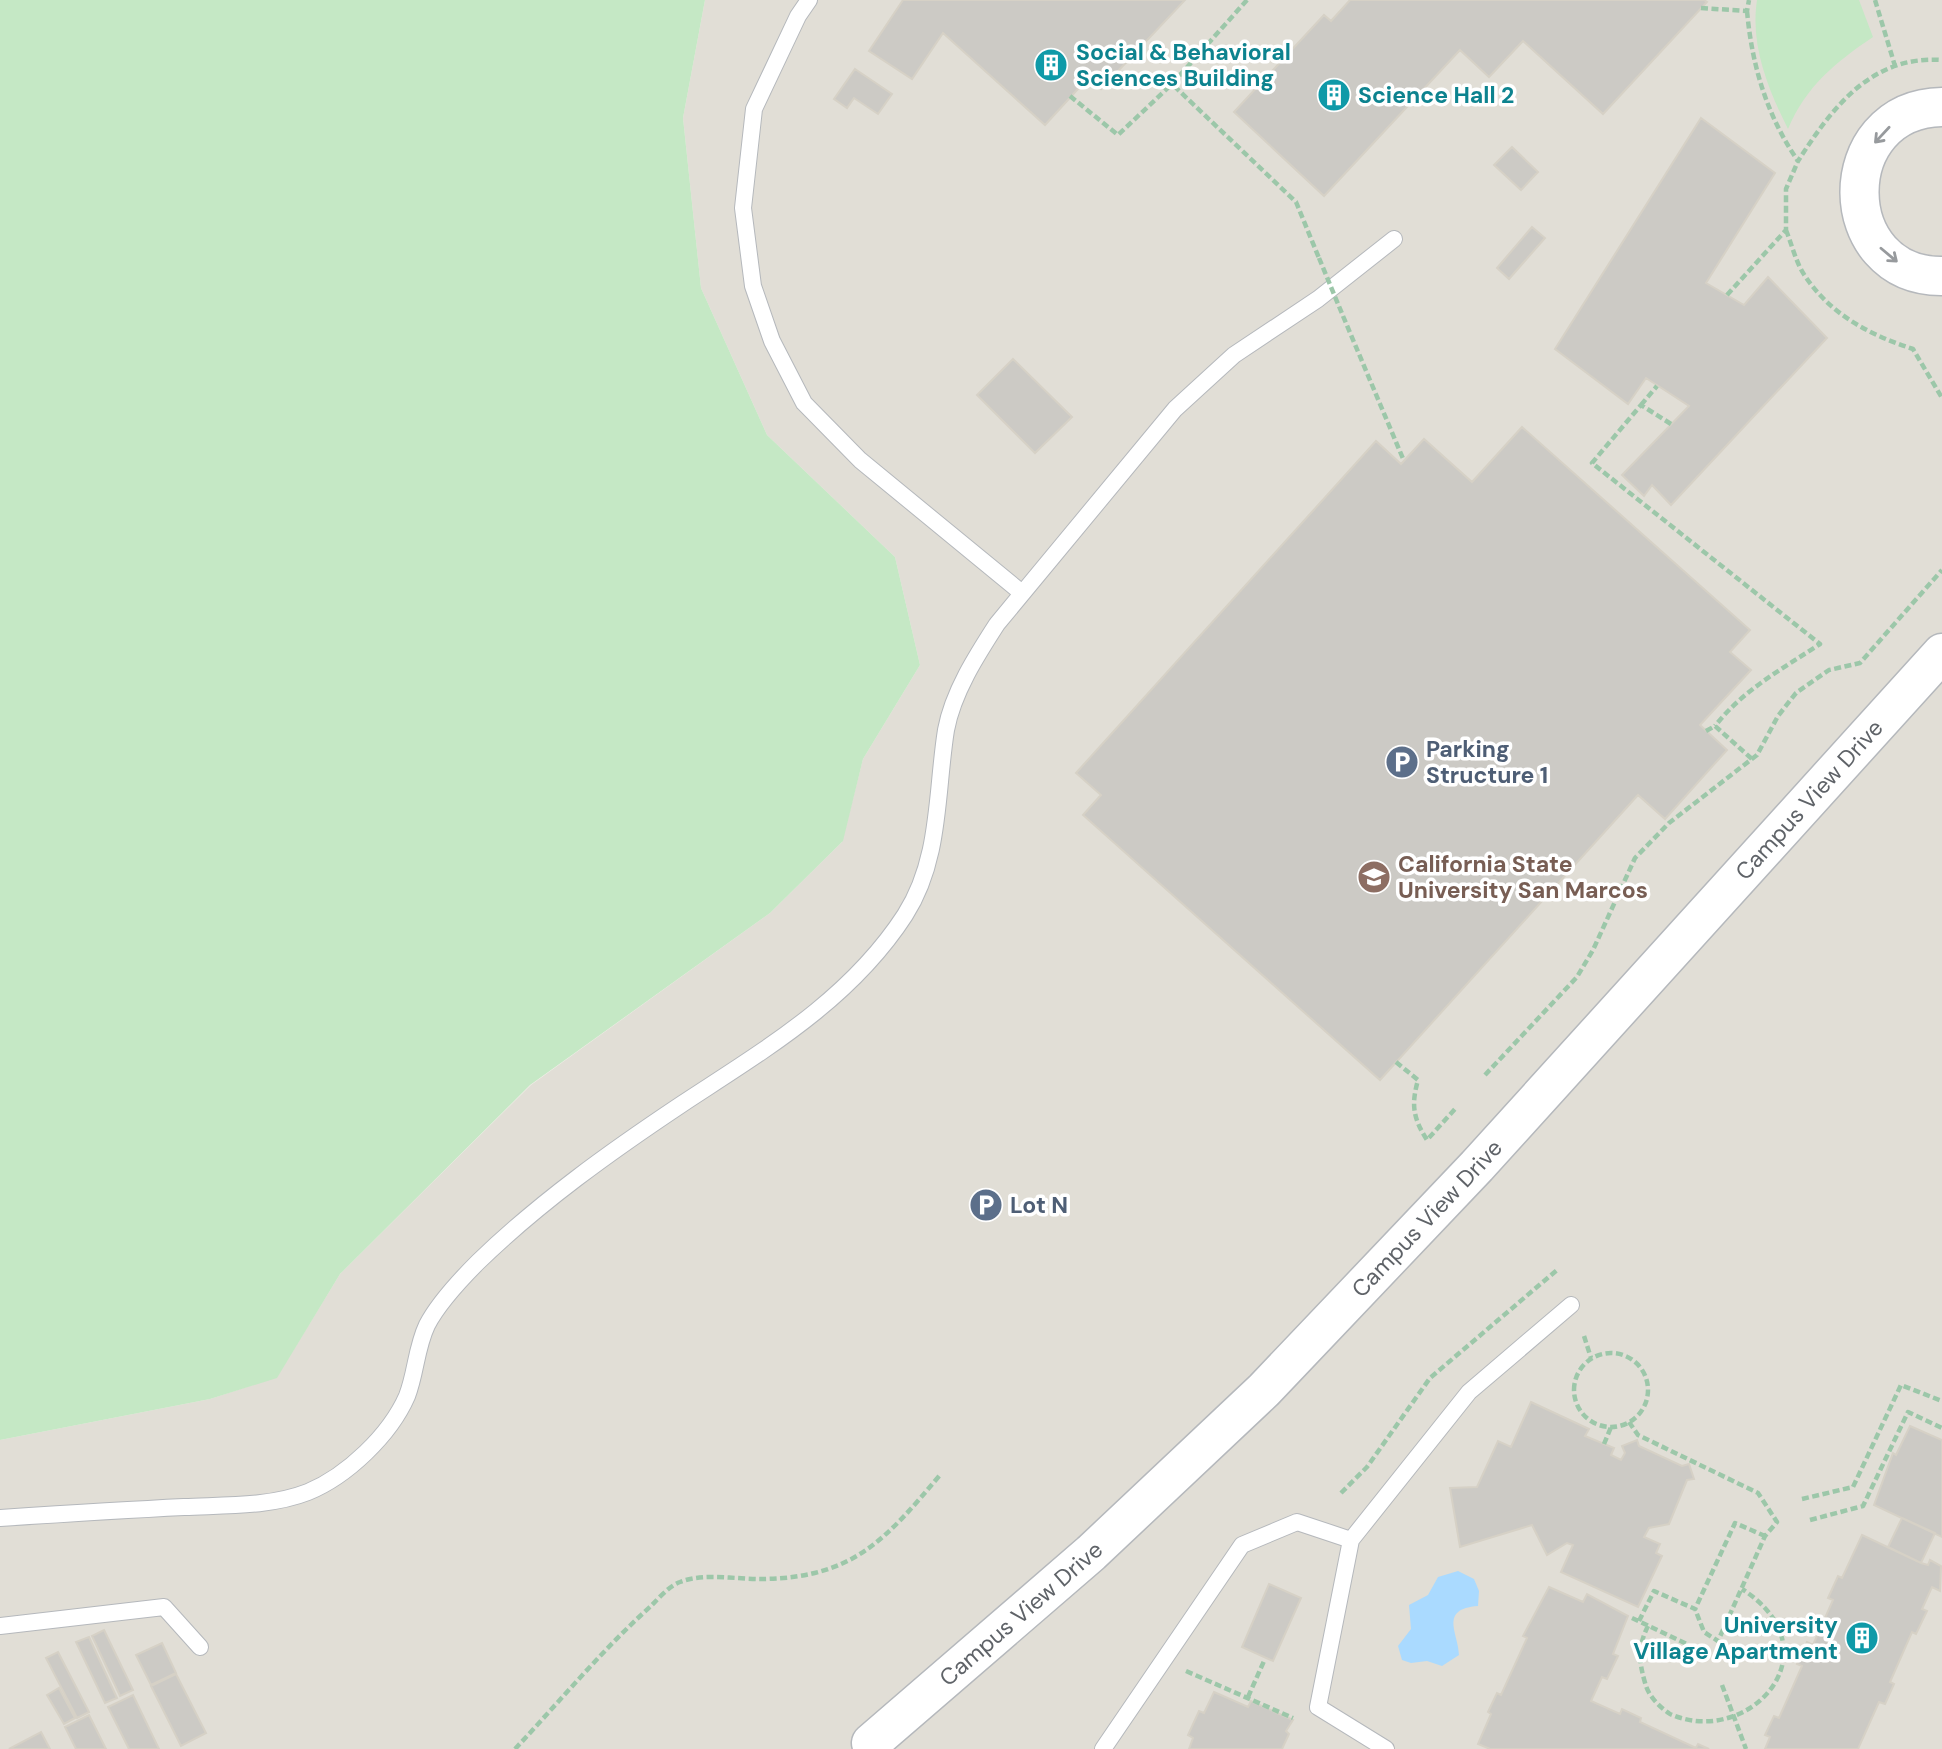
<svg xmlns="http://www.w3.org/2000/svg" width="1942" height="1749" viewBox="0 0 1942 1749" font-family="'DM Sans',sans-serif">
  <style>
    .education { fill: #e1ded6 }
    .green { fill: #c5e8c5 }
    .water { fill: #aadaff }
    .building { fill: #cccac5; stroke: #d6d1c6; stroke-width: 2 }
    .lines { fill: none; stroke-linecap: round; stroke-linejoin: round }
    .service-casing { stroke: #b5b8bc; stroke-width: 18 }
    .tertiary-casing { stroke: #b5b8bc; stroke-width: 41 }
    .path { stroke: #9cc7a9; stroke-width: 4.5; stroke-dasharray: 7 3.5; stroke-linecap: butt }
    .service { stroke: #fff; stroke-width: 16 }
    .tertiary { stroke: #fff; stroke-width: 38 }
    .path-bridge { stroke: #9cc7a9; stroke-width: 4.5; stroke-dasharray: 7 3.5; stroke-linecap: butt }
    .oneway { stroke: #979a9d }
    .labels { text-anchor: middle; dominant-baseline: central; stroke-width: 7; stroke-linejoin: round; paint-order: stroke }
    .culture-label { font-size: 23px; font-weight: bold; fill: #0d838f; stroke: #fff; text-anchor: start }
    .service-label { font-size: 23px; font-weight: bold; fill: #4e5e75; stroke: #fff; text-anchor: start }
    .street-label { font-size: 23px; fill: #5f6368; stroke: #fff }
    .education-label { font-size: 23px; font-weight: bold; fill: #785e54; stroke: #fff; text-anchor: start }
  </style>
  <rect width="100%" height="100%" fill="#f1efe8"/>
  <path class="education" d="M705,0H1942V1749H0V1440L210,1399L277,1377L340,1274L531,1085L770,913L842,842L863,759L920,665L895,557L767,435L701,288L683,118Z"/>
  <path class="green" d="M0,0H705L683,118L701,288L767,435L895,557L920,665L863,759L843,841L770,913L530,1085L340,1274L277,1378L210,1399L0,1440Z
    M1757,0H1859L1873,37C1836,62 1806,86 1788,129C1768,89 1750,45 1757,0Z"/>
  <path class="water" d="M1458,1571L1474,1579L1479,1591L1478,1606C1438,1609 1459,1634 1459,1655L1442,1666L1427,1661L1411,1663L1402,1660L1398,1646L1411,1629L1409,1605L1428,1595L1438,1577Z"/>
  <path class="building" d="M903,0H1185L1101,89L1088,78L1045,125L943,33L912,79L869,51Z
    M1350,0H1704L1707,2L1603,114L1523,41L1489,77L1460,50L1324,196L1234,112L1324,15L1331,21Z
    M855,69L892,94L878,114L854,98L847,108L834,99Z
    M1701,118L1775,173L1706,283L1744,305L1768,277L1827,338L1671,505L1652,485L1644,496L1622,475L1689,406L1646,378L1628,404L1555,349Z
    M1512,147L1538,172L1521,190L1494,165Z
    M1532,227L1545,238L1509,279L1497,268Z
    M1013,359L1072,417L1035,453L977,395Z
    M1522,427L1750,630L1730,652L1751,670L1700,725L1727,750L1665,819L1638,795L1380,1080L1083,815L1101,795L1076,773L1376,441L1401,464L1424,439L1472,482Z
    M1531,1402L1589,1429L1585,1436L1614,1448L1611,1455L1621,1460L1625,1453L1622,1446L1637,1440L1639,1446L1682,1466L1689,1464L1694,1479L1687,1480L1669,1524L1649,1528L1644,1537L1660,1544L1656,1553L1662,1556L1638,1607L1561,1572L1573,1545L1567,1543L1547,1555L1532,1525L1460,1547L1450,1488L1477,1487L1498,1441L1511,1447Z
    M1910,1426L1942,1440V1537L1874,1505L1893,1453L1896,1455Z
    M1902,1518L1935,1533L1921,1563L1888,1547Z
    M1862,1535L1921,1563L1928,1565L1930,1560L1941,1566L1940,1591L1932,1587L1922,1609L1927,1611L1916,1634L1912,1632L1890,1682L1894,1684L1885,1704L1879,1702L1858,1749H1765L1770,1737L1765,1735L1774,1716L1779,1718L1802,1666L1797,1664L1807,1642L1813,1645L1833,1600L1828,1598L1838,1576L1842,1578Z
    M1269,1584L1301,1598L1273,1661L1242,1647Z
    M1549,1587L1583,1602L1587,1594L1628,1616L1613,1654L1618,1656L1607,1679L1602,1677L1591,1701L1620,1714L1622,1709L1641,1718L1640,1722L1696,1748L1698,1744L1709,1749H1490L1478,1744L1491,1714L1488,1712L1497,1693L1501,1695L1527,1638L1523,1636Z
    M104,1630L133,1690L120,1696L92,1636Z
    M89,1637L117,1698L105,1703L76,1642Z
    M162,1643L176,1673L151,1685L136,1655Z
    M58,1652L89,1712L77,1718L46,1658Z
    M176,1674L206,1733L181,1746L151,1686Z
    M59,1688L75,1718L64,1724L47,1695Z
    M1214,1692L1248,1707L1251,1701L1293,1720L1286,1731L1289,1734L1282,1749H1189L1193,1738L1188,1735L1199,1711L1204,1713Z
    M133,1695L159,1749H129L108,1707Z
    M89,1715L106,1749H76L65,1727Z
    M41,1732L50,1749H9Z"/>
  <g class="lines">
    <defs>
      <path id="service" d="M809,0L798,16L754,109L743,208L753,286L772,341L804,403L860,460L1022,593
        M0,1518C61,1514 123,1510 184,1507C224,1505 270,1507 308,1492C347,1476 390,1435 407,1396C416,1373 416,1348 427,1325C439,1302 460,1280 478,1262C540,1202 610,1152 682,1104C764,1050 850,1000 905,915C941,859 936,792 946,730C953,692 977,655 997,624L1175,409L1234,355L1318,299L1394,239
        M0,1626L164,1607L200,1647
        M1103,1749L1242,1545L1297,1522L1351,1540
        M1386,1749L1318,1707L1351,1540L1469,1392L1571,1305"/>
      <g id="tertiary">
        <path d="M1942,107C1831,109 1833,277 1942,276"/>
        <path id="s1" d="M871,1743L1091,1553L1264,1390L1477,1166L1942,653"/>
      </g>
    </defs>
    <use href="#service" class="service-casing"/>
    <use href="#tertiary" class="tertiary-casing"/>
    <path class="path" d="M1247,0L1172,84L1296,202L1319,258
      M1875,0L1895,66
      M1701,8L1747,11L1749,0
      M1747,11C1752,66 1767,116 1798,161C1832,108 1871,55 1942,60
      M1070,96L1118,135L1172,84
      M1786,230C1792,245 1796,263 1805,276C1831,315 1870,335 1913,349L1942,398
      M1727,295L1786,230V189L1798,161
      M1343,316L1404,461
      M1641,405L1657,386
      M1671,424L1641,405L1592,463L1820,644C1782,669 1743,690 1715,726
      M1706,731L1715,726L1752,759
      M1396,1062L1418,1080C1411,1105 1413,1118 1427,1140L1455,1109
      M1485,1075L1577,977L1593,950L1635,858L1669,823L1757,755L1778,716L1796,693L1829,670L1860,663L1942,570
      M1584,1336L1591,1358
      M1574 1390a37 37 0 1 1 74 0a37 37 0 1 1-74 0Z
      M1629,1422L1638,1435L1758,1493L1777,1522L1765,1536L1718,1641L1704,1632L1695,1609
      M1604,1444L1611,1427
      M1341,1493L1367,1467L1430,1378L1557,1270
      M1802,1499L1853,1487L1901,1385L1942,1401
      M1810,1520L1863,1506L1908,1412L1942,1428
      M1632,1618L1689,1645
      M1639,1621L1654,1591L1695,1609L1735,1523L1765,1536
      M1648,1626C1637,1648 1639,1663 1646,1686C1650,1698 1661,1708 1670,1714C1749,1749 1838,1651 1742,1589
      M1186,1671L1293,1718
      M1722,1685L1746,1749
      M1248,1697L1264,1661
      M515,1749C560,1701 603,1649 651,1606C659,1598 669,1586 680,1582C705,1572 738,1580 765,1579C854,1577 886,1539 940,1475"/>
    <use href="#service" class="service"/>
    <use href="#tertiary" class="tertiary"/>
    <path class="path-bridge" d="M1319,258L1343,316"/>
  </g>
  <defs><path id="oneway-shaft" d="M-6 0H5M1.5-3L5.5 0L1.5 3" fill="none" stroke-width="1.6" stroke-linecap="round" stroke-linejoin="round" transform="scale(1.75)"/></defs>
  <g class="oneway">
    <use href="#oneway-shaft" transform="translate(1882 135) rotate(133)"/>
    <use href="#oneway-shaft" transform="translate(1889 255) rotate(40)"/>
  </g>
  <defs>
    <symbol id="building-disc" viewBox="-11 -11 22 22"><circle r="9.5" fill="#0f9aa8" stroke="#fff"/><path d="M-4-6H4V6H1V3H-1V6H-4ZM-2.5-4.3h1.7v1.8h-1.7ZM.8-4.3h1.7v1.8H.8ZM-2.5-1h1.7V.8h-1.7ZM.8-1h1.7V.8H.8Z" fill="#fff"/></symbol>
    <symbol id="parking-disc" viewBox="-11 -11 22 22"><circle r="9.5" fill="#5c6f8a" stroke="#fff"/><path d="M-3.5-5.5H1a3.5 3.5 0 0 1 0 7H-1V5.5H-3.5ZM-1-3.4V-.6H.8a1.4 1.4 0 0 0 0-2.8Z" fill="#fff"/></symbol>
    <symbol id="university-disc" viewBox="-11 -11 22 22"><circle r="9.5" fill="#8d6e63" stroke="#fff"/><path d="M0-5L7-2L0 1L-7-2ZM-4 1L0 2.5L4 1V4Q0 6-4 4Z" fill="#fff"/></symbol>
  </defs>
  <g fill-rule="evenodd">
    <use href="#building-disc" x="1032" y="46" width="38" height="38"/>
    <use href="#building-disc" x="1315" y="76" width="38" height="38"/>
    <use href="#parking-disc" x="1383" y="743" width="38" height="38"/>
    <use href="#university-disc" x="1355" y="858" width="38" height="38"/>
    <use href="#parking-disc" x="967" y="1186" width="38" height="38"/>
    <use href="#building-disc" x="1843" y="1619" width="38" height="38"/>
  </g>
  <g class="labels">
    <g class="culture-label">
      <text x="1076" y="52">Social &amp; Behavioral<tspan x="1076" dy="26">Sciences Building</tspan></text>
      <text x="1358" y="95">Science Hall 2</text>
      <text x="1838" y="1625" text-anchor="end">University<tspan x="1838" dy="26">Village Apartment</tspan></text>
    </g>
    <g class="service-label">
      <text x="1426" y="749">Parking<tspan x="1426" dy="26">Structure 1</tspan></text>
      <text x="1010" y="1205">Lot N</text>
    </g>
    <g class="street-label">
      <text stroke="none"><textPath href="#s1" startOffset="1332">Campus View Drive</textPath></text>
      <text stroke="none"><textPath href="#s1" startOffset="765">Campus View Drive</textPath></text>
      <text stroke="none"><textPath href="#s1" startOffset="198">Campus View Drive</textPath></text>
    </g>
    <g class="education-label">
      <text x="1398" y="864">California State<tspan x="1398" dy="26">University San Marcos</tspan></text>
    </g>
  </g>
</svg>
